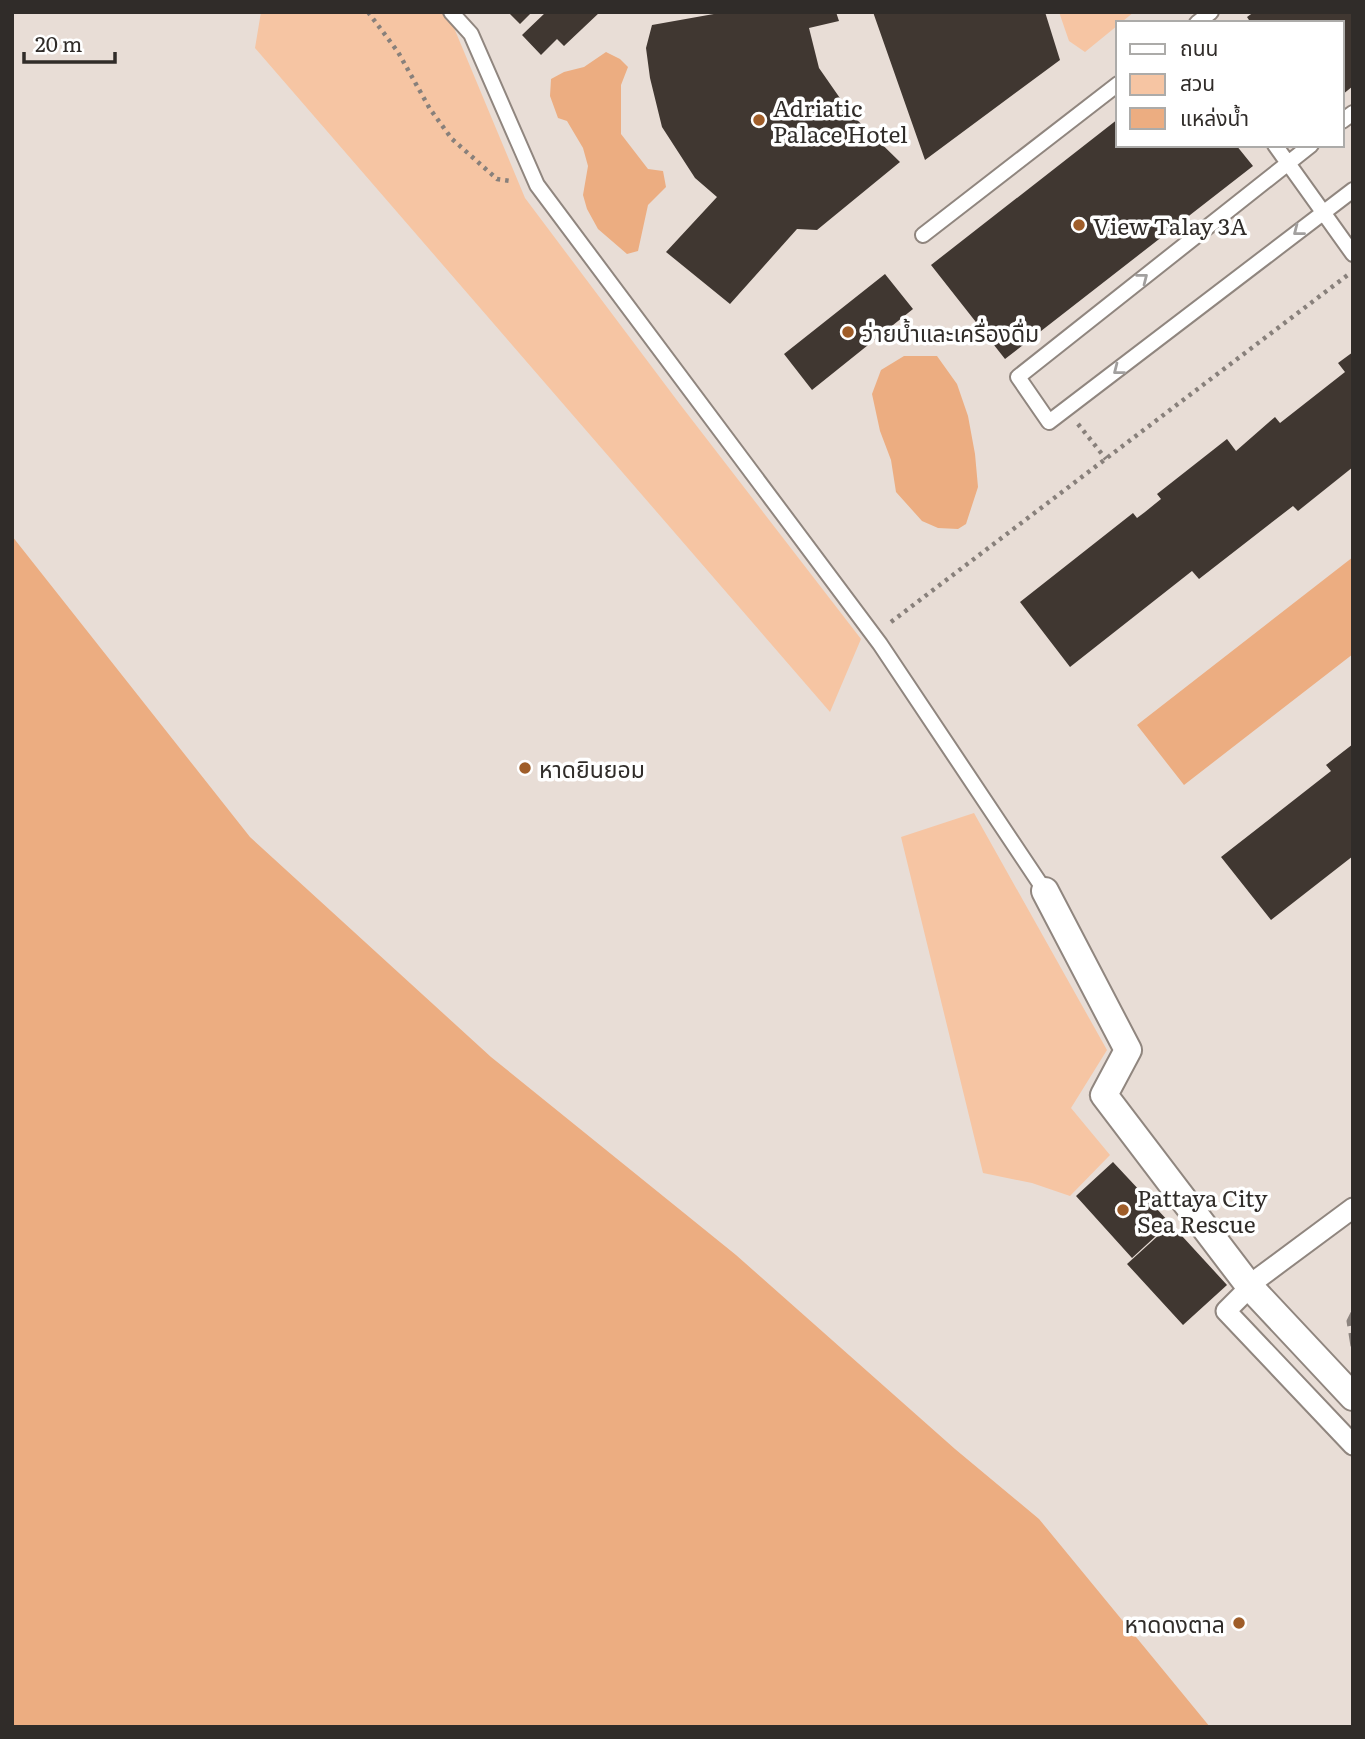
<svg xmlns="http://www.w3.org/2000/svg" width="1365" height="1739" viewBox="0 0 1365 1739" font-family="Literata,'Noto Sans Thai',serif">
  <style>
    .green { fill: #f6c5a3 }
    .water { fill: #ecad81 }
    .building { fill: #403731 }
    .lines { fill: none; stroke-linecap: round; stroke-linejoin: round }
    .service-casing { stroke: #90867f; stroke-width: 18 }
    .pedestrian-casing { stroke: #90867f; stroke-width: 23 }
    .minor-casing { stroke: #90867f; stroke-width: 30 }
    .path { stroke: #88807b; stroke-width: 4.5; stroke-dasharray: 3.5 5; stroke-linecap: butt }
    .service { stroke: #fff; stroke-width: 14 }
    .pedestrian { stroke: #fff; stroke-width: 19 }
    .minor { stroke: #fff; stroke-width: 26 }
    .rail { stroke: #8b837e; stroke-width: 5; stroke-dasharray: 14 7; stroke-linecap: butt }
    .oneway { stroke: #a2a09f }
    .poi-dot { fill: #9f5d29; stroke: #fff; stroke-width: 2.5 }
    .labels { text-anchor: middle; dominant-baseline: central; stroke-width: 7; stroke-linejoin: round; paint-order: stroke }
    .poi-label { font-size: 23px; fill: #302c29; stroke: #fff; text-anchor: start }
  </style>
  <rect width="100%" height="100%" fill="#e8ddd6"/>
  <path class="green" d="M261,12H442L452,23L525,198L679,403L861,639L830,712L255,48Z
    M1059,12H1134L1085,52L1069,41Z
    M974,813L1107,1050L1071,1108L1110,1155L1070,1196L1032,1183L983,1173L901,837Z"/>
  <path class="water" d="M606,52L620,59L628,67L621,85V134L648,169L663,171L666,187L648,205L638,251L627,254L598,229L587,209L583,195L588,166L583,148L567,121L558,118L550,96L551,79L564,72L584,67Z
    M904,356H937L957,384L968,416L975,454L978,487L966,524L958,529L938,528L922,521L896,492L891,460L880,431L872,394L881,370Z
    M12,536L250,837L491,1057L736,1255L955,1449L1039,1519L1210,1727H12Z
    M1353,557V654L1184,785L1137,725Z"/>
  <path class="building" d="M508,12H532L520,24Z
    M546,12H600L564,46L557,39L541,55L522,35Z
    M725,12H836L839,21L809,28L819,68L851,114L900,162L817,230L797,229L730,304L666,252L717,197L695,178L662,127L650,78L646,48L652,25Z
    M873,12H1045L1060,60L925,160Z
    M1254,12H1353V86L1342,95V23H1251L1247,17Z
    M1118,119V145H1236L1253,166L1005,359L931,265Z
    M885,274L913,309L812,390L784,354Z
    M1353,352V467L1298,511L1293,506L1199,579L1192,571L1070,667L1020,602L1133,513L1137,518L1145,512L1161,499L1157,494L1227,439L1236,451L1275,417L1280,423L1345,372L1338,363Z
    M1353,744V856L1271,920L1221,857L1331,771L1326,765Z
    M1113,1162L1170,1223L1132,1258L1076,1196Z
    M1171,1224L1227,1285L1183,1325L1127,1264Z"/>
  <g class="lines">
    <defs>
      <path id="service" d="M451,12L471,34L537,185L880,644L1045,891
        M1197,23L1211,12
        M1342,121L1353,113
        M1275,145L1353,254
        M1311,145L1018,377L1049,422L1353,190
        M923,235L1118,84"/>
      <path id="pedestrian" d="M1353,1208L1260,1277L1226,1311L1353,1445"/>
      <path id="minor" d="M1045,891L1128,1050L1104,1095L1250,1287L1353,1397"/>
    </defs>
    <use href="#service" class="service-casing"/>
    <use href="#pedestrian" class="pedestrian-casing"/>
    <use href="#minor" class="minor-casing"/>
    <path class="path" d="M368,12L398,52L430,109L452,139L497,179L511,181
      M1078,424L1106,459
      M891,622L1349,274"/>
    <use href="#service" class="service"/>
    <use href="#pedestrian" class="pedestrian"/>
    <use href="#minor" class="minor"/>
    <path class="rail" d="M1353,1313L1349,1321L1353,1346"/>
  </g>
  <defs><path id="oneway-chevron" d="M-2-3.5L2.5 0L-2 3.5" fill="none" stroke-width="1.6" stroke-linecap="round" stroke-linejoin="round" transform="scale(1.75)"/></defs>
  <g class="oneway">
    <use href="#oneway-chevron" transform="translate(1298 231) rotate(142)"/>
    <use href="#oneway-chevron" transform="translate(1143 278) rotate(-38)"/>
    <use href="#oneway-chevron" transform="translate(1118 370) rotate(142)"/>
  </g>
  <g class="poi-dot">
    <circle cx="759" cy="120" r="7"/>
    <circle cx="1079" cy="225" r="7"/>
    <circle cx="848" cy="332" r="7"/>
    <circle cx="525" cy="768" r="7"/>
    <circle cx="1123" cy="1210" r="7"/>
    <circle cx="1239" cy="1623" r="7"/>
  </g>
  <g class="labels">
    <g class="poi-label">
      <text x="773" y="107">Adriatic<tspan x="773" dy="26">Palace Hotel</tspan></text>
      <text x="1093" y="225">View Talay 3A</text>
      <text x="862" y="332">ว่ายน้ำและเครื่องดื่ม</text>
      <text x="539" y="768">หาดยินยอม</text>
      <text x="1137" y="1197">Pattaya City<tspan x="1137" dy="26">Sea Rescue</tspan></text>
      <text x="1225" y="1623" text-anchor="end">หาดดงตาล</text>
    </g>
  </g>
  <rect width="1365" height="1739" fill="none" stroke="#302c29" stroke-width="28"/>
  <rect x="1116" y="21" width="228" height="126" fill="#ffffff" stroke="#acaba9" stroke-width="2"/>
  <rect x="1130" y="44" width="35" height="10" fill="#ffffff" stroke="#acaba9" stroke-width="2"/>
  <text x="1180" y="56" font-size="21" fill="#302c29">ถนน</text>
  <rect x="1130" y="74" width="35" height="21" fill="#f6c5a3" stroke="#acaba9" stroke-width="2"/>
  <text x="1180" y="91" font-size="21" fill="#302c29">สวน</text>
  <rect x="1130" y="108" width="35" height="21" fill="#ecad81" stroke="#acaba9" stroke-width="2"/>
  <text x="1180" y="126" font-size="21" fill="#302c29">แหล่งน้ำ</text>
  <path d="M24 52v10h91v-10" fill="none" stroke="#302c29" stroke-width="3.5"/>
  <text x="35" y="52" font-size="21" fill="#302c29" stroke="#ffffff" stroke-width="5" paint-order="stroke">20 m</text>
</svg>
